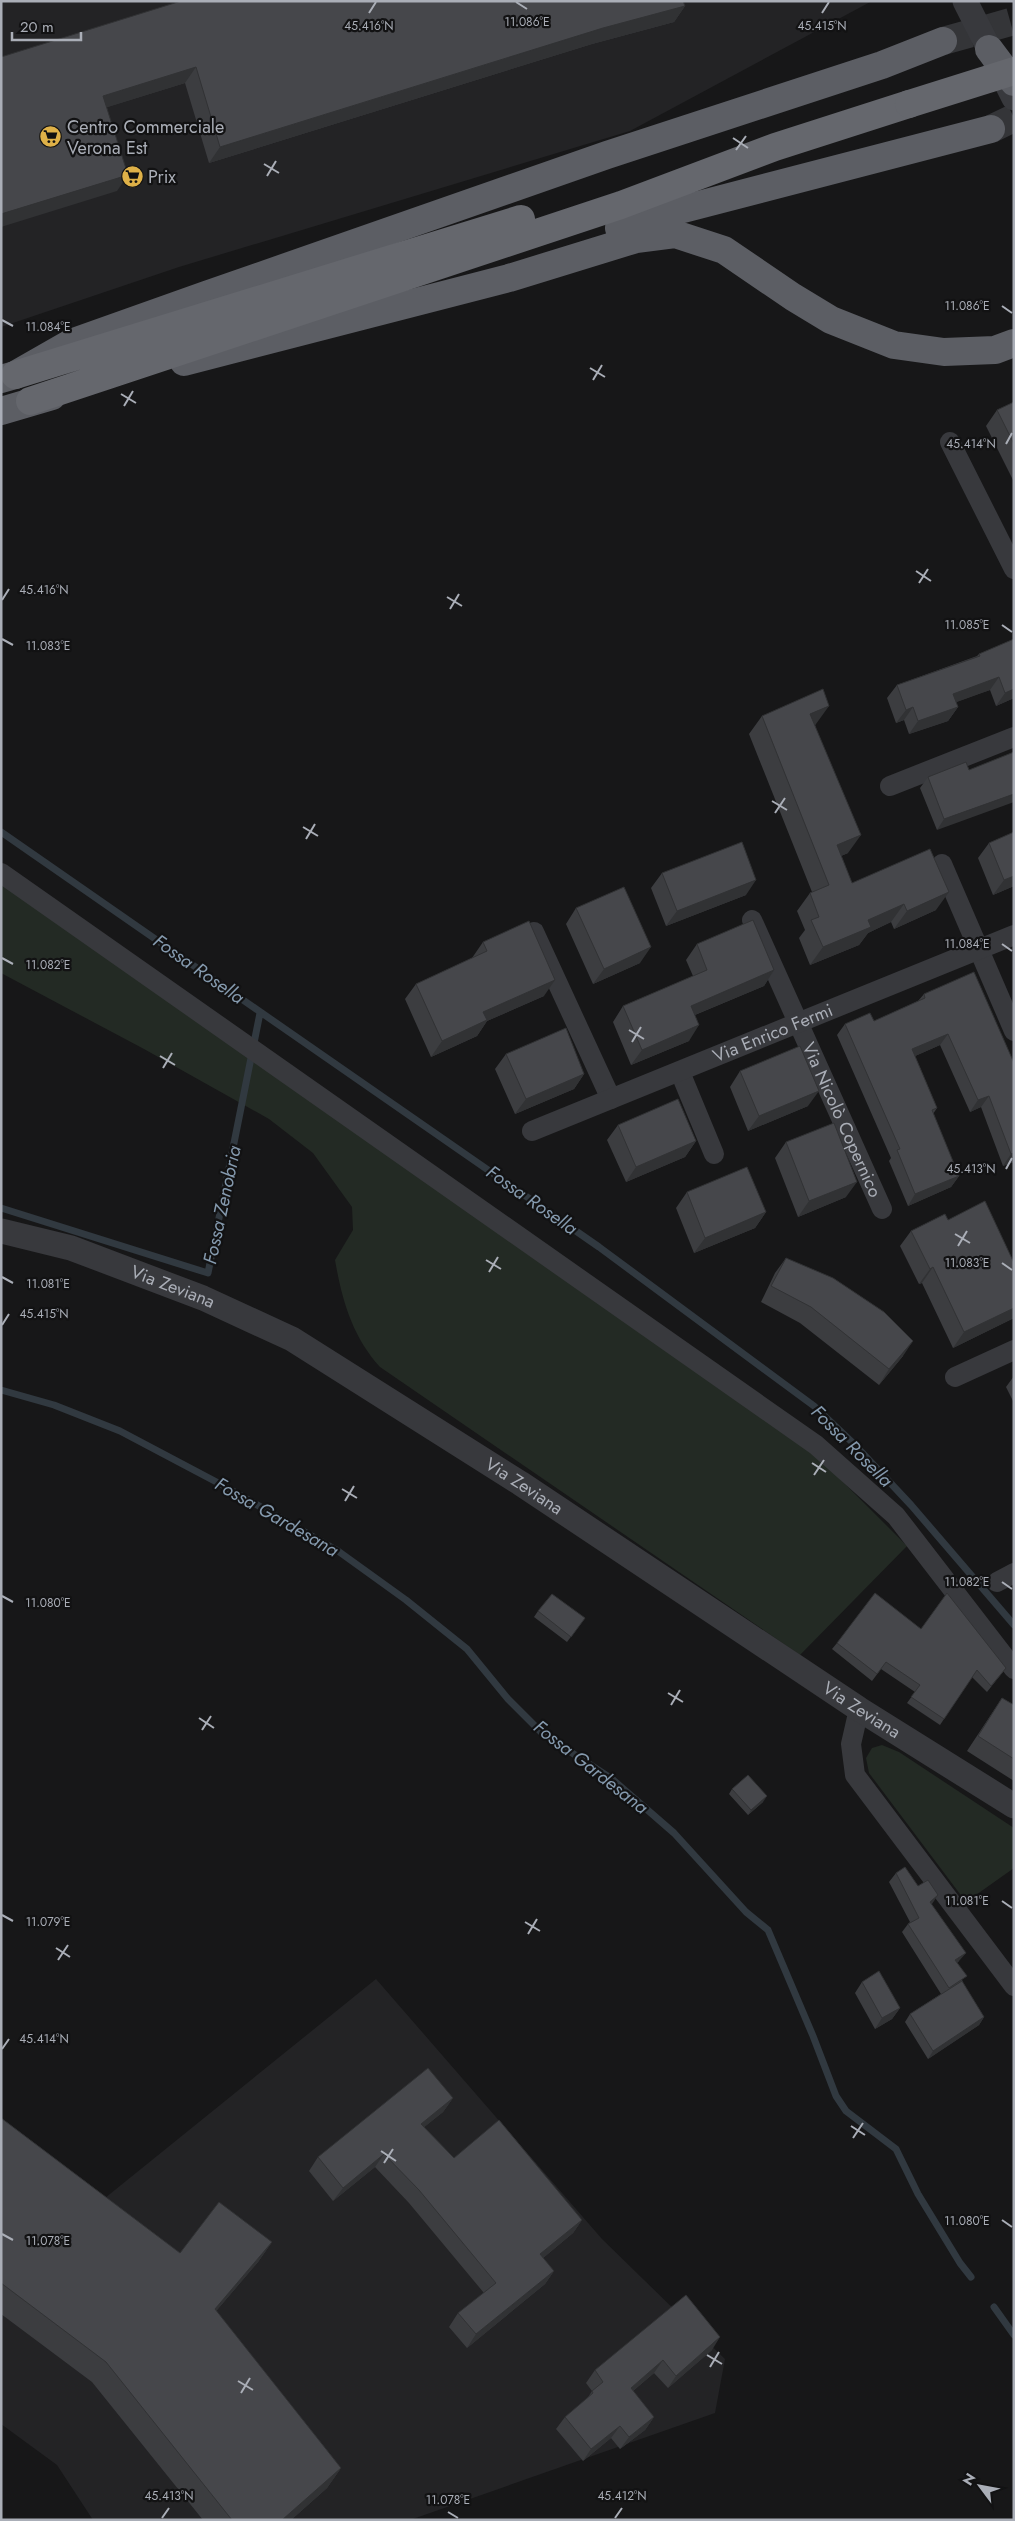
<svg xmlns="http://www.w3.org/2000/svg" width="1015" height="2521" viewBox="0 0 1015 2521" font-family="Jost,sans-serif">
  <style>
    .built { fill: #232325 }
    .green { fill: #232a24 }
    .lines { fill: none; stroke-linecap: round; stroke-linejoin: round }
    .stream { stroke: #313940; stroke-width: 7 }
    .trunk-tunnel { stroke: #343538; stroke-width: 28; stroke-dasharray: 28 14; stroke-linecap: butt }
    .minor { stroke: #38393d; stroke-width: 20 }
    .tertiary { stroke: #38393d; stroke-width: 25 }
    .trunk { stroke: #5c5e64; stroke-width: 28 }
    .motorway { stroke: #65676d; stroke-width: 28 }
    .motorway-bridge { stroke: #65676d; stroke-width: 28 }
    .wall { fill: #3c3d40 }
    .shaded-wall { fill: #313234 }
    .building { fill: #46474b; stroke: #313234 }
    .ticks { fill: none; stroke: #aaaeb7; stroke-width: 2 }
    .labels { text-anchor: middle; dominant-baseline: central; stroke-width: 4.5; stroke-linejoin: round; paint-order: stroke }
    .poi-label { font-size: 18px; fill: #aaaeb7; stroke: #121213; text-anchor: start }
    .street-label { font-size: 18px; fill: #aaaeb7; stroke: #121213 }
    .water-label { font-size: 19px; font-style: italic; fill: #859aae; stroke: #121213 }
    .ticks-label { font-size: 12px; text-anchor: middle; fill: #aaaeb7; stroke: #121213; stroke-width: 4.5; stroke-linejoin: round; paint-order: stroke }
  </style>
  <rect width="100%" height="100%" fill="#171718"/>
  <path class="built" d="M1,1H872L630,131L179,267L1,327Z
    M376,1979L602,2239L725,2359L715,2413L410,2520H93L57,2465L1,2424V2118L105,2198Z"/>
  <path class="green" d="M1,881L819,1458L907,1546L800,1655L380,1367C352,1336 342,1300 335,1260L353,1230L352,1207L313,1153L269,1119L144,1049L1,973Z
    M882,1745L899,1752L1014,1828V1868L966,1902L869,1773L866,1758L872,1748Z"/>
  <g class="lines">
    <path class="stream" d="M1,832L599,1247L814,1406L853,1443L911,1505L1014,1625
      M1,1208L208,1273L260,1013
      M1,1390L54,1405L120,1431L224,1486L338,1551L406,1600L467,1649L508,1699L543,1734L612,1779L674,1833L746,1912L768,1930L813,2036L836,2096L846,2111L896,2149L918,2194L960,2263L971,2277
      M994,2307L1014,2335"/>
    <path class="trunk-tunnel" d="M943,41L1014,21
      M991,129L1014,118"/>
    <g class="minor">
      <path d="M950,442L1014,569"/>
      <path d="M890,786L1014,737"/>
      <path d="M942,864L1014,1031"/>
      <path d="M1,873L816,1445L896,1516L1014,1669"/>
      <path id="s1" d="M752,920L882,1209"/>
      <path d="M534,932L611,1099"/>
      <path d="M680,1072L714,1154"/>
      <path id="s2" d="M532,1131L1014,935"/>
      <path d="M955,1377L1014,1350"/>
      <path d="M997,1582L1014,1573"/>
      <path d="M859,1709L851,1744L855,1775L1014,1986"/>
    </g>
    <g class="tertiary">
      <path d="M965,1L1014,98"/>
      <path id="s3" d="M1,1231L71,1248L203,1298L292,1339L520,1483L859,1709L1014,1806"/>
    </g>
    <path class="trunk" d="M989,49L1014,82
      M619,228L664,214L991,129
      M184,362L509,278L636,239L675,234L724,250L793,297L831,320L894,345L944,352L995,350L1014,343
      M1,379L15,375L71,343L206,295L607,155L882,65L943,41
      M1,411L52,396"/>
    <path class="motorway" d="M15,375L521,219
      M30,401L621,205L775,147L909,104"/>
    <path class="motorway-bridge" d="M909,104L1014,71"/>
  </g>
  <path class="wall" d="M685,6L674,22L592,44L209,163L185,83L107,107L117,191L1,57Z
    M1014,402V482L986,426L997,410Z
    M1014,639V698L996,706L990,690L981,693L956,702L958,707L948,721L909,734L904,720L896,723L887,698L897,685L977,656L979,654Z
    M762,716L816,724L815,725L848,853L841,856L852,883L936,910L894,929L891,922L868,933L859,945L810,965L799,938L805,930L797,911L810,893L812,892L749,734Z
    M1014,752L937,830L920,788L928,777L969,770Z
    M1014,832V886L993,895L978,858L989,843Z
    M662,873L746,895L666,926L651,888Z
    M576,908L640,963L593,984L566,924Z
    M483,942L544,996L487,1021L477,1036L431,1057L405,999L416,984L472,958Z
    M697,944L774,970L764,986L695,1015L689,1041L631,1065L613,1022L623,1006L693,976L686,960Z
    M924,994L1014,1063V1162L1003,1166L981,1107L970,1112L940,1045L915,1056L937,1108L933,1114L959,1176L951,1187L908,1206L889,1161L891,1158L837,1035L845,1024L874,1021L918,1001Z
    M506,1054L584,1074L574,1089L515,1114L495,1069Z
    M740,1071L808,1106L748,1131L730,1087Z
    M618,1125L696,1141L685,1157L626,1182L607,1140Z
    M786,1142L846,1197L798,1217L775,1158Z
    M687,1192L766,1212L755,1228L694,1253L676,1208Z
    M948,1220L1014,1263V1318L953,1348L922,1283L919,1284L900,1246L911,1231Z
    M786,1258L903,1356L879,1385L800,1323L761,1302L775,1273Z
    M1014,1376V1403L1006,1387Z
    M538,1611L585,1618L567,1642L534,1617Z
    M921,1629L1006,1668L987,1692L972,1677L940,1725L907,1703L915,1692L881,1669L872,1681L832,1649L837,1643Z
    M1002,1698L1014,1705V1781L967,1751Z
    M732,1789L763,1802L748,1815L729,1794Z
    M896,1873L932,1905L959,1961L957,1963L963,1983L984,2017L979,2025L928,2059L905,2022L910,2014L941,1994L902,1932L908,1924L910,1922L889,1882Z
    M862,1982L900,2008L892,2019L875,2029L855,1993Z
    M453,2098L443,2112L424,2127L454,2158L582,2220L573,2233L543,2258L554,2271L545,2284L467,2348L449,2327L458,2313L484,2293L409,2203L375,2167L333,2201L309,2171L318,2157Z
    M1,2118L180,2253L272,2242L258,2262L216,2311L341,2468L327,2488L291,2520H203L92,2382L1,2314Z
    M712,2350L668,2388L654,2373L633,2391L654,2417L645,2430L620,2449L611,2438L583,2461L556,2429L565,2417L587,2399L592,2391L586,2383L595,2370Z"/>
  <path class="shaded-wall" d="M685,6L674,22L592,44L209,163L220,147L603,28Z
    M196,67L185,83L92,112L103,96Z
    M128,175L117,191L1,227V214Z
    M999,677L990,690L943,707L953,694Z
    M1014,689V698L996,706L1005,693Z
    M829,706L816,724L798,732L810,714Z
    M913,707L904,720L896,723L906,710Z
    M958,707L948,721L909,734L918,721Z
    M1014,794V802L937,830L944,819Z
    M861,835L848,853L824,863L837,845Z
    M1014,876V886L993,895L1004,880Z
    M756,880L746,895L666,926L677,911Z
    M949,892L936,910L894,929L907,911Z
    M904,904L891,922L868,933L859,945L810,965L823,947L868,920Z
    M651,947L640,963L593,984L604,969Z
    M774,970L764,986L680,1021L691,1006Z
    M555,980L544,996L487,1021L477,1036L431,1057L442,1041L483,1012Z
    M699,1025L689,1041L631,1065L642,1050Z
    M948,1034L940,1045L904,1061L912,1049Z
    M584,1074L574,1089L515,1114L526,1099Z
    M819,1091L808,1106L748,1131L759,1116Z
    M989,1096L981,1107L970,1112L978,1100Z
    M696,1141L685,1157L626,1182L636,1167Z
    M1014,1153V1162L1003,1166L1011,1154Z
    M959,1176L951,1187L908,1206L915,1194Z
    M857,1182L846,1197L798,1217L809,1201Z
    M766,1212L755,1228L694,1253L705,1238Z
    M933,1267L922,1283L919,1284L930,1269Z
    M1014,1308V1318L953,1348L964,1332Z
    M913,1341L903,1356L879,1385L889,1369Z
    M767,1796L763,1802L748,1815L751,1810Z
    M938,1895L932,1904L923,1910L930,1902Z
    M966,1953L959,1961L949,1968L955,1960Z
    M900,2008L892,2019L875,2029L882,2018Z
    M984,2017L979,2025L928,2059L933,2051Z
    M453,2098L443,2112L412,2137L421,2124Z
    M384,2154L375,2167L333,2201L343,2188Z
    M582,2220L573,2233L531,2268L540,2254Z
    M272,2242L258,2262L201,2329L215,2309Z
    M554,2271L545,2284L467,2348L476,2334Z
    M720,2337L712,2350L668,2388L676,2376Z
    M663,2360L654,2373L622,2400L631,2388Z
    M654,2417L645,2430L620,2449L629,2437Z
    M620,2426L611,2438L583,2461L591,2449Z
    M341,2468L327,2488L291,2520H282Z"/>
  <path class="building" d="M181,1H683L685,6L603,28L220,147L196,67L103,96L128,175L1,214V57Z
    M1014,402V444L997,410Z
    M1014,639V689L1005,693L999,677L953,694L958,707L918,721L913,707L906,710L897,685L980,656L979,654Z
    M823,689L829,706L810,714L861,835L837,845L852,883L930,849L949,892L907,911L904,904L868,920L871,927L823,947L811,920L819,917L810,893L829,885L762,716Z
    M1014,752V794L944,819L928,777L966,762L969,770Z
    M1014,832V876L1004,880L989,843Z
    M742,842L756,880L677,911L662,873Z
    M624,887L651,947L604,969L576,908Z
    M753,920L774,970L691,1006L699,1025L642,1050L623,1006L707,970L697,944Z
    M529,921L555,980L483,1012L487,1020L442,1041L416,984L487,951L483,942Z
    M974,972L1014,1063V1153L1011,1154L989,1096L978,1100L948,1034L912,1049L937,1108L932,1110L959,1176L915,1194L897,1150L900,1149L845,1024L870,1013L874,1021L925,998L924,994Z
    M566,1028L584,1074L526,1099L506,1054Z
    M800,1046L819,1091L759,1116L740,1071Z
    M678,1099L696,1141L636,1167L618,1125Z
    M834,1123L857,1182L809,1201L786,1142Z
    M747,1167L766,1212L705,1238L687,1192Z
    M985,1201L1014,1263V1308L964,1332L933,1267L930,1269L911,1231L945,1214L948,1220Z
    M786,1258L833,1278L884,1312L913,1341L889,1369L811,1307L771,1286Z
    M875,1593L921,1629L947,1593L1006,1668L991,1686L977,1670L944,1719L911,1697L920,1685L886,1662L877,1674L837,1643Z
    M552,1594L585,1618L571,1637L538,1611Z
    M1002,1698L1014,1705V1759L978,1736Z
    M748,1775L767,1796L751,1810L732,1789Z
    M905,1867L918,1886L928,1880L938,1895L930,1902L966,1953L955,1960L967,1976L949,1988L908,1924L919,1918L896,1873Z
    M879,1971L900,2008L882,2018L862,1982Z
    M962,1981L984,2017L933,2051L910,2014Z
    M428,2068L453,2098L421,2124L454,2158L499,2120L582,2220L540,2254L554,2271L476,2334L458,2313L496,2283L419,2190L384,2154L343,2188L318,2157Z
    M1,2118L180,2253L219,2202L272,2242L215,2309L341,2468L282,2520H232L106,2362L1,2283Z
    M686,2295L720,2337L676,2376L663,2360L631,2388L654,2417L629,2437L620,2426L591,2449L565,2417L593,2393L592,2391L603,2382L595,2370Z"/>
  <path class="ticks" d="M516,2L527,9M369,13L376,2M822,13L829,2M733,138L748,148M736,150L746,136M264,164L279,173M267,176L276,161M1002,306L1012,313M2,320L13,326M590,368L605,377M593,380L602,365M121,394L136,403M124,406L133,391M1006,444L1012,433M916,571L931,581M919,583L928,569M447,597L462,606M2,600L9,589M450,609L459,594M1002,625L1012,632M2,639L13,645M772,801L787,810M775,813L785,798M303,827L318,836M306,839L315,824M1002,944L1012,951M2,958L13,964M629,1030L644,1039M632,1042L641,1027M160,1056L175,1065M163,1068L172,1053M1006,1169L1012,1158M955,1234L970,1243M958,1246L967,1231M486,1260L501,1269M1002,1263L1012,1270M489,1272L498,1257M2,1277L13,1283M2,1325L9,1314M812,1463L826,1472M814,1475L824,1460M342,1489L357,1498M345,1501L354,1486M1002,1582L1012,1589M2,1596L13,1602M668,1693L683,1702M671,1705L680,1690M199,1718L214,1728M202,1730L211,1716M1002,1901L1012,1908M2,1915L13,1921M525,1922L540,1931M528,1934L537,1919M56,1948L70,1957M58,1960L68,1945M2,2049L9,2039M851,2126L865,2135M853,2138L863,2123M381,2151L396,2161M384,2163L393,2149M1002,2220L1012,2227M2,2234L13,2240M707,2355L722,2364M710,2367L719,2352M238,2381L253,2390M241,2393L250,2378M448,2512L458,2518M162,2518L169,2508M615,2518L622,2508"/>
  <defs>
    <symbol id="supermarket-disc" viewBox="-11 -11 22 22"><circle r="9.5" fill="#dfb148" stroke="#121213"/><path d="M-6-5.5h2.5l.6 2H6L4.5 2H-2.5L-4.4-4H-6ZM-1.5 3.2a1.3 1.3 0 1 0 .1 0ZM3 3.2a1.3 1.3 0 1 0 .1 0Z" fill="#111"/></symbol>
  </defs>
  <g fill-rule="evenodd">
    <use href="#supermarket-disc" x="38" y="124" width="25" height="25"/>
    <use href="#supermarket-disc" x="120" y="164" width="25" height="25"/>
  </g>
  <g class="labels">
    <g class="poi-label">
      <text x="67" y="127">Centro Commerciale<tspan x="67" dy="21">Verona Est</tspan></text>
      <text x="148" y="177">Prix</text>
    </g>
    <g class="street-label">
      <text stroke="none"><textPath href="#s2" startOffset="260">Via Enrico Fermi</textPath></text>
      <text stroke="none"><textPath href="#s1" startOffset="219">Via Nicolò Copernico</textPath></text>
      <text stroke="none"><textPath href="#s3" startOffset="181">Via Zeviana</textPath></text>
      <text stroke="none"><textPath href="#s3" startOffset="586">Via Zeviana</textPath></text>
      <text stroke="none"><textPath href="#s3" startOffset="991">Via Zeviana</textPath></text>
    </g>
    <g class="water-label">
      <text transform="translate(199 969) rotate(35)">Fossa Rosella</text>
      <text transform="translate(532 1200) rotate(35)">Fossa Rosella</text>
      <text transform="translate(222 1205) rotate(-78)">Fossa Zenobria</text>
      <text transform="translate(852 1446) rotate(45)">Fossa Rosella</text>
      <text transform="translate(277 1517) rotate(30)">Fossa Gardesana</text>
      <text transform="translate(591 1767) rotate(38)">Fossa Gardesana</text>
    </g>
  </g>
  <g class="ticks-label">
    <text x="527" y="26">11.086°E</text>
    <text x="369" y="30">45.416°N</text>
    <text x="822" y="30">45.415°N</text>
    <text x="967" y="310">11.086°E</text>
    <text x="48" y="331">11.084°E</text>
    <text x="971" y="448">45.414°N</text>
    <text x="44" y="594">45.416°N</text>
    <text x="967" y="629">11.085°E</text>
    <text x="48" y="650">11.083°E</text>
    <text x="967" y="948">11.084°E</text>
    <text x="48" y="969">11.082°E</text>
    <text x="971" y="1173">45.413°N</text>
    <text x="967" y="1267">11.083°E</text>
    <text x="48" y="1288">11.081°E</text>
    <text x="44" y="1318">45.415°N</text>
    <text x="967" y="1586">11.082°E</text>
    <text x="48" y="1607">11.080°E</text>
    <text x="967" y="1905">11.081°E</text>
    <text x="48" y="1926">11.079°E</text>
    <text x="44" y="2043">45.414°N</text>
    <text x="967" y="2225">11.080°E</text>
    <text x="48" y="2245">11.078°E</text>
    <text x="169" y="2500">45.413°N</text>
    <text x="622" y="2500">45.412°N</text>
    <text x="448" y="2504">11.078°E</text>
  </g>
  <rect width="1015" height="2521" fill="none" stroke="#aaaeb7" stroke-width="5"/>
  <g transform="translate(980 2486) rotate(302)" stroke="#121213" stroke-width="4" paint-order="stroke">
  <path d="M0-4L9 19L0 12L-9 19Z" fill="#aaaeb7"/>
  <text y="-8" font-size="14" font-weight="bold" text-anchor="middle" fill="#aaaeb7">N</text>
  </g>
  <path d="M12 32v8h69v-8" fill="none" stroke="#aaaeb7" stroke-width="2.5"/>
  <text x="20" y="32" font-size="15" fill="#aaaeb7" stroke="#121213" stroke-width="4" paint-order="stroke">20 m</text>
</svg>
